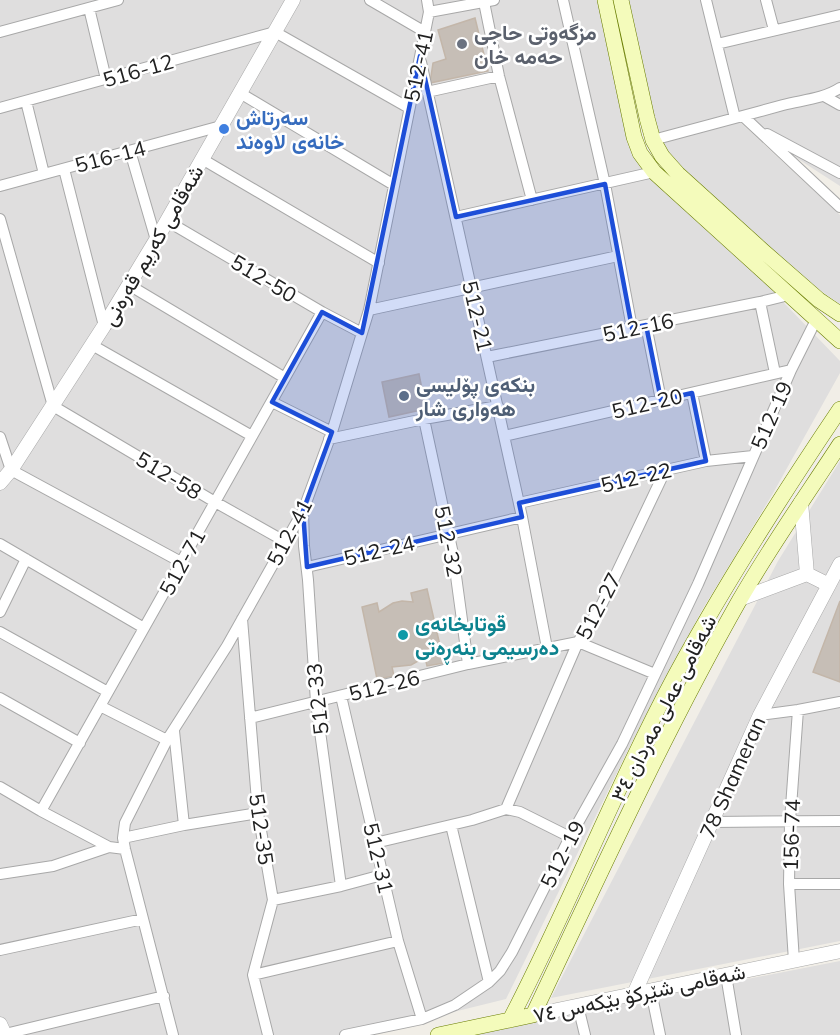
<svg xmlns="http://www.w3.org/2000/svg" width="840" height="1035" viewBox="0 0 840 1035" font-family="Mulish,Vazirmatn,sans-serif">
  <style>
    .residential { fill: #dfdede }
    .building { fill: #c6beb6; stroke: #c3b6a9; stroke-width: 1.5 }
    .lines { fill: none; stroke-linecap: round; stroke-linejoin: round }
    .minor-casing { stroke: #a8a8a8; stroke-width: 12 }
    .tertiary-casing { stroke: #a8a8a8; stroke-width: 15 }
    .secondary-casing { stroke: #697d02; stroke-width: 16 }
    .minor { stroke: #fff; stroke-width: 10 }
    .tertiary { stroke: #fff; stroke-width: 14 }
    .secondary { stroke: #f4fbbb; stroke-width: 15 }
    .marked { fill: #1d4ed8; fill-opacity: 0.2; stroke: #1d4ed8; stroke-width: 4.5; stroke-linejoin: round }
    .worship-dot { fill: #6b7280; stroke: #fff; stroke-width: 2 }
    .shop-dot { fill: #3f7fe0; stroke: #fff; stroke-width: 2 }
    .service-dot { fill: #5c6f8a; stroke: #fff; stroke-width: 2 }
    .culture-dot { fill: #0f9aa8; stroke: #fff; stroke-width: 2 }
    .labels { text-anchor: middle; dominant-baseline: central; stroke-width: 5; stroke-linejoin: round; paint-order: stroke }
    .worship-label { font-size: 21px; font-weight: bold; fill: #5b616d; stroke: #fff; text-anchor: start }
    .street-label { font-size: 21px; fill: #212121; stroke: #fff }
    .shop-label { font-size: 21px; font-weight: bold; fill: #366cbe; stroke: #fff; text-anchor: start }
    .service-label { font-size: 21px; font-weight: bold; fill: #4e5e75; stroke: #fff; text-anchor: start }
    .culture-label { font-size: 21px; font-weight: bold; fill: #0d838f; stroke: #fff; text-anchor: start }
  </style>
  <rect width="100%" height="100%" fill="#f1eee7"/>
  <path class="residential" d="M0,0H607L644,174L688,203L840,361V373L772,495L702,610L634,738L506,999L360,1035H0Z
    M623,0H840V186L739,121L840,215V304L763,251L653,140Z
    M840,461V941L551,998L778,561Z
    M840,961V1035H459Z"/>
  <path class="building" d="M475,18L488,71L430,83L433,63L446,59L438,30Z
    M419,374L426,409L389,417L382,382Z
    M427,589L444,663L427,666L425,657L411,665L392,667L394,676L377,679L362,607L377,603L379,612L393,603L402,601L413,602L411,593Z
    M840,601V682L813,672Z"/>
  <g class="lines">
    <defs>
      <path id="minor" d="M370,0L425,32
        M563,0L605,184L632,328
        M706,0L735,118
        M766,0L774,30
        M484,2L499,76L532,200
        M89,8L106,79
        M429,12L494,0
        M0,32L118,0
        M717,44L840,15
        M421,62L522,517L547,648
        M427,92L499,76
        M240,93L394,185
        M824,96L840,105
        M26,101L44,174
        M0,108L275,32L409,108
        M744,117L840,207
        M767,134L840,173
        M653,140C697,128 740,117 783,105C802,100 823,99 840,88
        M130,151L156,240
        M202,159L379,263
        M64,169L104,326
        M0,186L221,126
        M456,217L654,172
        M0,219L53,406L215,502L286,542
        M167,221L322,312L362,333
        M129,285L285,378
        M760,302L775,373
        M369,310L618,256
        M646,325L661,400
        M92,345L252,436
        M487,357L760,302L789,295
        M692,393L706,461
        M272,402L332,432
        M424,419L453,554L468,664
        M504,436L791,370
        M0,437L11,470L181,562
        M329,439L424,419L498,406
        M519,503L706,461L753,456
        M303,511L304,546L308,580L316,702L341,886
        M0,544L144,628
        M307,567L522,517
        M0,612L26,559
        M242,619L258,813L273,900L253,975L268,1035
        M0,632L108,692
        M341,696L398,941L422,1019
        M0,698L80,743
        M100,706L167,740
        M760,715L798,710L840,702
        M250,718L468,664L578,642L655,674
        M174,731L184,825
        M0,787L41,811L109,847L125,849
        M506,809L578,642L600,608L665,471
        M41,811L322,312
        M712,822L840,821
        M451,825L489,982
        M123,838L184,825L258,813
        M375,843L472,820L506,809L520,812L570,837
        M0,874L53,866L109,847
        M789,884H840
        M273,900L341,886L382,875
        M0,950L143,919
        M794,961L789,884L790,821L798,710
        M253,975L398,941
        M726,975L736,1035
        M651,991L660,1035
        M578,1006L585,1035
        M5,1034L164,996
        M173,1035L125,849L123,838L125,823L167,740L227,646L303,511L332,432L369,310L425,32L429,12L427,0
        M345,1035L422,1019L455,1005L489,982L500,971L512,952L570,837L622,744L698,584L791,370L816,320"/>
      <path id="tertiary" d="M0,483L11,470L104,326L156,240L293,0
        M801,502L807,574
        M740,599L807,574L829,585
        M634,994L760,715L840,564
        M533,1015L840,951
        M0,1024L5,1035"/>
      <path id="secondary" d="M605,0L634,137L640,153L654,172L840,341
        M621,0L647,118L653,140L662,156L678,174L763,251L819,300L840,314
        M510,1020C569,907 615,788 675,676C725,584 782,495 840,409
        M438,1035L533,1015C599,876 663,735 739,601C770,547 806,496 840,444"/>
    </defs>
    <use href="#minor" class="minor-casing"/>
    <use href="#tertiary" class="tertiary-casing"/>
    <use href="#secondary" class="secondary-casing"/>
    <use href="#minor" class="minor"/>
    <use href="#tertiary" class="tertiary"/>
    <use href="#secondary" class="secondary"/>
  </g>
  <path class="marked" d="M420,56L456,217L605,184L632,328L646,325L661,400L692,393L706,461L519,503L522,517L307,567L303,511L332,432L272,402L322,312L362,333Z"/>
  <circle class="worship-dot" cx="462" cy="44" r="6"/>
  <circle class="shop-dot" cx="224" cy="129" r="6"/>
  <circle class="service-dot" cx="404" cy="396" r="6"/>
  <circle class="culture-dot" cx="403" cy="635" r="6"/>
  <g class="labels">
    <g class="worship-label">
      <text x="474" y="32">مزگەوتی حاجی<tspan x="474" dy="24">حەمە خان</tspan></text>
    </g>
    <g class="street-label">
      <text transform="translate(418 66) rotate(-78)">512-41</text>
      <text transform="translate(138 70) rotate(-16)">516-12</text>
      <text transform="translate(110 156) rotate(-15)">516-14</text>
      <text transform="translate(152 245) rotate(-60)">شەقامی کەریم قەرەنی</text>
      <text transform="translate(264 278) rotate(31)">512-50</text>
      <text transform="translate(478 316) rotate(77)">512-21</text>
      <text transform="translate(638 327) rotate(-12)">512-16</text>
      <text transform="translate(647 403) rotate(-13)">512-20</text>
      <text transform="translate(771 415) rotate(-66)">512-19</text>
      <text transform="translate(169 475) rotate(31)">512-58</text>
      <text transform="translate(636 477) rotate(-13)">512-22</text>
      <text transform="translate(289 532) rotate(-62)">512-41</text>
      <text transform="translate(449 541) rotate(79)">512-32</text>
      <text transform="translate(379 550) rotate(-13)">512-24</text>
      <text transform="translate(182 562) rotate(-61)">512-71</text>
      <text transform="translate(598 606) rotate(-62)">512-27</text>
      <text transform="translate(384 685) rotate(-14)">512-26</text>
      <text transform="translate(317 699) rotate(-96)">512-33</text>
      <text transform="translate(663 708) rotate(-63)">شەقامی عەلی مەردان ٣٤</text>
      <text transform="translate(732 777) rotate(-66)">78 Shameran</text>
      <text transform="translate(262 829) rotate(82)">512-35</text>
      <text transform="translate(791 835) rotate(-88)">156-74</text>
      <text transform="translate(562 854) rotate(-63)">512-19</text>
      <text transform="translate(379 858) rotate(77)">512-31</text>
      <text transform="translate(639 993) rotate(-12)">شەقامی شێرکۆ بێکەس ٧٤</text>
    </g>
    <g class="shop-label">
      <text x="236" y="117">سەرتاش<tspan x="236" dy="24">خانەی لاوەند</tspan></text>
    </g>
    <g class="service-label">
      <text x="416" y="384">بنکەی پۆلیسی<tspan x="416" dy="24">هەواری شار</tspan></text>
    </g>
    <g class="culture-label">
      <text x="415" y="623">قوتابخانەی<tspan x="415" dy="24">دەرسیمی بنەڕەتی</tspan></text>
    </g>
  </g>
</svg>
